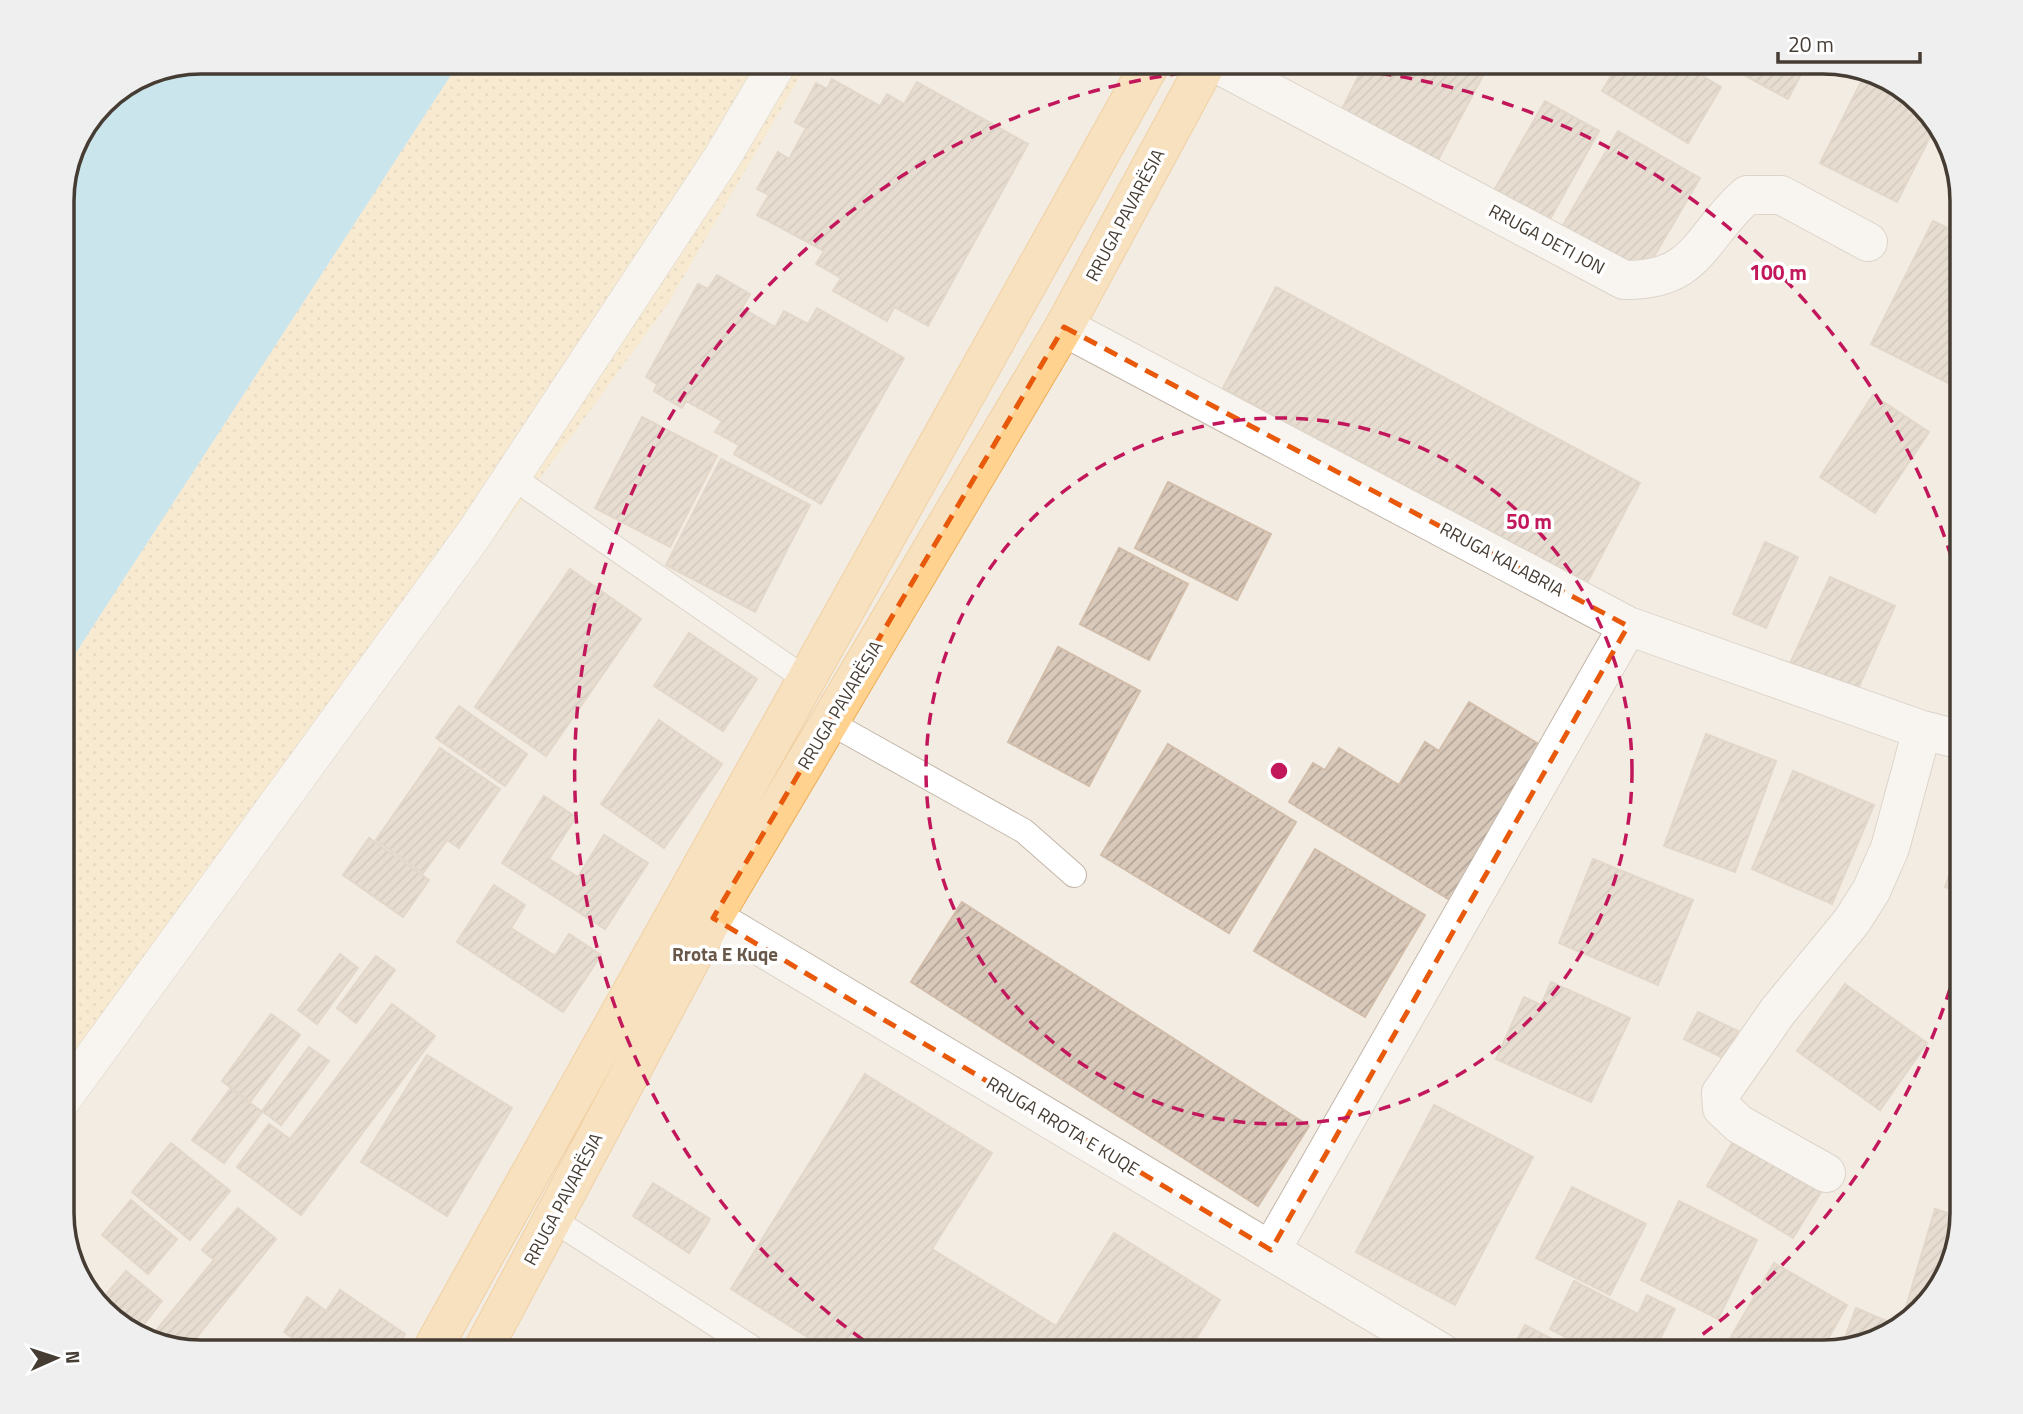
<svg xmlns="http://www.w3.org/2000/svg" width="2023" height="1414" viewBox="0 0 2023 1414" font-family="'Titillium Web',sans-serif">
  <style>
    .sand { fill: url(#sand-dots) }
    .water { fill: #99dbf6 }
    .building { fill: url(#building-hatch); stroke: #d1bdaa; stroke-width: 2 }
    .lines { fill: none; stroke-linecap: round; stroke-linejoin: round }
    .service-casing { stroke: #c2b6a8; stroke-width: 26 }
    .pedestrian-casing { stroke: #c2b6a8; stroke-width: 38 }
    .minor-casing { stroke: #c2b6a8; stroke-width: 40 }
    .primary-casing { stroke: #eeae56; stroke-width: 40 }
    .service { stroke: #fff; stroke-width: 24 }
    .pedestrian { stroke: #fff; stroke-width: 37 }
    .minor { stroke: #fff; stroke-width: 38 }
    .primary { stroke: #ffd290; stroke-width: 38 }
    .marked { fill: none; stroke: #e8590c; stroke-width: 5; stroke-dasharray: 14 9; stroke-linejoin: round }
    .ring { fill: none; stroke: #c2185b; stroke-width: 3.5; stroke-dasharray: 12 9 }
    .labels { text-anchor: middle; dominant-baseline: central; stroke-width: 7; stroke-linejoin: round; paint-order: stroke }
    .street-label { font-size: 18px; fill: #453c33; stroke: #fff }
    .neighbourhood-label { font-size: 19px; font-weight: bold; fill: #695849; stroke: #fff }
    .rim { fill: none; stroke: #453c33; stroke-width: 3.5 }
    .centre { fill: #c2185b; stroke: #fff; stroke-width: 3.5 }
    .ring-label { font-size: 21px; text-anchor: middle; font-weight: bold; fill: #c2185b; stroke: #fff; stroke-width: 7; stroke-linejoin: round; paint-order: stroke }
  </style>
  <defs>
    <pattern id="sand-dots" width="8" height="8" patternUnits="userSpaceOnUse" patternTransform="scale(1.75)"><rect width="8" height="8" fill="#fce6ba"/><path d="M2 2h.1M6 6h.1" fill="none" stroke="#d9c6a0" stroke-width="1.8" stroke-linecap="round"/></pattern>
    <pattern id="building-hatch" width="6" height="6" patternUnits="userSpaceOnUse" patternTransform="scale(1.75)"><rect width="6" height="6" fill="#d9c9ba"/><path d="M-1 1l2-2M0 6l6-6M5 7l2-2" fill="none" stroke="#b2a498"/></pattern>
  </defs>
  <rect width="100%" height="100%" fill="#f3ece3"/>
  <path class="sand" d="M460,61H809L667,305L565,445L62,1104V674Z"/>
  <path class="water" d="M200,61H460L62,674V191L72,147L102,102L147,72Z"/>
  <path class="building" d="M998,61H1023L1016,72Z
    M1366,61H1484L1489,64L1438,160L1342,109Z
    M1620,61H1678L1721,87L1688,143L1602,91Z
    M1718,61H1808L1788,99Z
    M832,79L880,106L887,94L904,104L917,82L1028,144L928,326L894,307L887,321L833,291L841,278L816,264L824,251L757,215L769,195L757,189L778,152L789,159L806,128L795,122L816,83L827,89Z
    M1862,80L1923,111L1936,125L1897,202L1820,163Z
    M1545,101L1599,131L1548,223L1493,192Z
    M1618,131L1700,178L1643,275L1562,227Z
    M1933,221L1962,235V390L1871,344Z
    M717,275L750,294L742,308L775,327L784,311L808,324L817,308L904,358L821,504L734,454L739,445L715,432L722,421L686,401L682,408L654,391L657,384L646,377L698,284L708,289Z
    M1276,287L1640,483L1587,583L1223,388Z
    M1873,395L1929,432L1875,513L1820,477Z
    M642,417L717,456L670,547L595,508Z
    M721,459L810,505L755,612L666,565Z
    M1168,482L1271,534L1237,600L1135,548Z
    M1765,542L1798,557L1766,628L1733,614Z
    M1119,548L1188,584L1149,660L1080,624Z
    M570,569L641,619L546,756L475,707Z
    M1830,577L1895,606L1853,700L1787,670Z
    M689,633L757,679L723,731L654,686Z
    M1058,647L1140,691L1089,786L1008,742Z
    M1469,702L1547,749L1455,903L1289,802L1313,763L1325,770L1339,748L1399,785L1425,742L1439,751Z
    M459,706L527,754L505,786L436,738Z
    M659,720L722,764L664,848L601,804Z
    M1706,734L1776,761L1735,872L1664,846Z
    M1168,744L1296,822L1229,933L1101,855Z
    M440,748L500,789L459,848L447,840L423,873L376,840Z
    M1793,771L1874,805L1832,904L1752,869Z
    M544,796L576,817L549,859L578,877L604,835L648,863L605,929L502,863Z
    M369,838L429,880L403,917L343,875Z
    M1962,839V892L1945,887Z
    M1315,849L1425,915L1365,1017L1254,951Z
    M1593,859L1693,900L1658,985L1559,943Z
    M494,885L525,905L511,928L555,956L569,934L601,955L563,1012L457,942Z
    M962,902L1309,1126L1258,1206L911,982Z
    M340,954L358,968L317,1024L298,1010Z
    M376,956L395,970L356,1023L337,1008Z
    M1551,982L1630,1018L1591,1102L1496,1059L1524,997L1541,1005Z
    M1845,984L1927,1043L1880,1110L1797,1051Z
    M392,1004L435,1036L301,1215L237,1167L269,1124L290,1139Z
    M1698,1012L1738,1031L1725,1059L1684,1039Z
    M271,1014L300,1035L250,1102L222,1081Z
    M309,1047L329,1061L281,1125L262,1111Z
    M427,1055L512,1108L447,1216L361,1162Z
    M865,1074L992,1153L932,1249L1056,1326L1114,1233L1220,1300L1187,1353H833L731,1289Z
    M231,1088L262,1112L224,1163L192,1140Z
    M1434,1105L1533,1157L1455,1305L1356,1252Z
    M1737,1135L1823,1189L1793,1238L1707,1186Z
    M171,1143L230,1191L190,1240L132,1192Z
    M653,1183L710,1219L689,1253L633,1216Z
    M1572,1187L1646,1224L1610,1295L1536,1258Z
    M131,1200L177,1239L148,1274L102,1235Z
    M1679,1201L1757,1240L1718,1319L1641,1280Z
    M238,1208L276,1239L187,1349L150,1338L214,1260L202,1250Z
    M1935,1209L1961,1217L1938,1291L1901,1324Z
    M1774,1263L1847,1305L1820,1353H1759L1731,1337Z
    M126,1271L162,1301L137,1333L123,1329L99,1303Z
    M1574,1281L1638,1314L1647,1295L1675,1309L1653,1353H1596L1550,1329Z
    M340,1290L405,1334L392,1353H315L284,1332L307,1297L326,1311Z
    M1856,1308L1898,1326L1885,1338L1855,1345L1844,1340Z
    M1525,1325L1569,1348L1566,1353H1510Z"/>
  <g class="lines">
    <defs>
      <path id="service" d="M512,477L807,680
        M829,722L1024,831L1074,875
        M552,1219L760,1353"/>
      <path id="pedestrian" d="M62,1100L474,534L723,156L779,61"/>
      <path id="minor" d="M1212,61L1624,280C1699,281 1699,237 1747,195H1781L1868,242
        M1064,327L1628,626L1922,730L1962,740
        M687,900L713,918L1442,1353
        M1826,1173L1739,1124L1722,1108L1721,1093L1778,1011L1852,921L1871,891L1890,848L1922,730
        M1271,1250L1628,626"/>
      <path id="primary" d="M430,1353L1152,61
        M481,1353L713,918L1064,327L1208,61"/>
    </defs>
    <use href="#service" class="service-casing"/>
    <use href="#pedestrian" class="pedestrian-casing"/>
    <use href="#minor" class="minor-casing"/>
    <use href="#primary" class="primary-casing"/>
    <use href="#service" class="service"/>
    <use href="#pedestrian" class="pedestrian"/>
    <use href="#minor" class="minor"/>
    <use href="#primary" class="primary"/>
  </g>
  <path d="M0 0H2023V1414H0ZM1064,327L1628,626L1271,1250L713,918Z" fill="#f3ece3" fill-opacity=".55" fill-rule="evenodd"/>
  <path class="marked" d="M1064,327L1628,626L1271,1250L713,918Z"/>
  <g class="ring">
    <circle cx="1279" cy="771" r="353"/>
    <path d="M1962 948A705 705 0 0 1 1678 1352M880 1352A705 705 0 1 1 1962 594"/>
  </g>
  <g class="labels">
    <g class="street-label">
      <text transform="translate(1125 215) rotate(-62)">RRUGA PAVARËSIA</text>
      <text transform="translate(1547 239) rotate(28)">RRUGA DETI JON</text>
      <text transform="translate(1502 559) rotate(28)">RRUGA KALABRIA</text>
      <text transform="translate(840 705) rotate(-59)">RRUGA PAVARËSIA</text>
      <text transform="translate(1063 1126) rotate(31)">RRUGA RROTA E KUQE</text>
      <text transform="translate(563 1199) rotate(-62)">RRUGA PAVARËSIA</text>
    </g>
    <g class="neighbourhood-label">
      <text x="725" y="953">Rrota E Kuqe</text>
    </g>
  </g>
  <path d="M0 0H2023V1414H0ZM201 74H1823A127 127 0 0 1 1950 201V1213A127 127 0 0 1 1823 1340H201A127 127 0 0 1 74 1213V201A127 127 0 0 1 201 74Z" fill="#f0efef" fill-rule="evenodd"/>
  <path class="rim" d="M201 74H1823A127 127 0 0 1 1950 201V1213A127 127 0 0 1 1823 1340H201A127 127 0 0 1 74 1213V201A127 127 0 0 1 201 74Z"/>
  <circle cx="1279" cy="771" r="10" class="centre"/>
  <g class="ring-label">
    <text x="1778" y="280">100 m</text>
    <text x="1529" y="529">50 m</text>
  </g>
  <g transform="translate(56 1358) rotate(87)" stroke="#ffffff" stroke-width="5" paint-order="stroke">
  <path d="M0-5L12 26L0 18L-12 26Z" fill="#453c33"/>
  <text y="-10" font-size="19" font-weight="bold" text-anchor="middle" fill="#453c33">N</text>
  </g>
  <path d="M1778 52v10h142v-10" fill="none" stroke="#453c33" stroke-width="3.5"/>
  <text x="1788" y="52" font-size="21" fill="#453c33" stroke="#ffffff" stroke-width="5" paint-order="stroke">20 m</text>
</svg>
